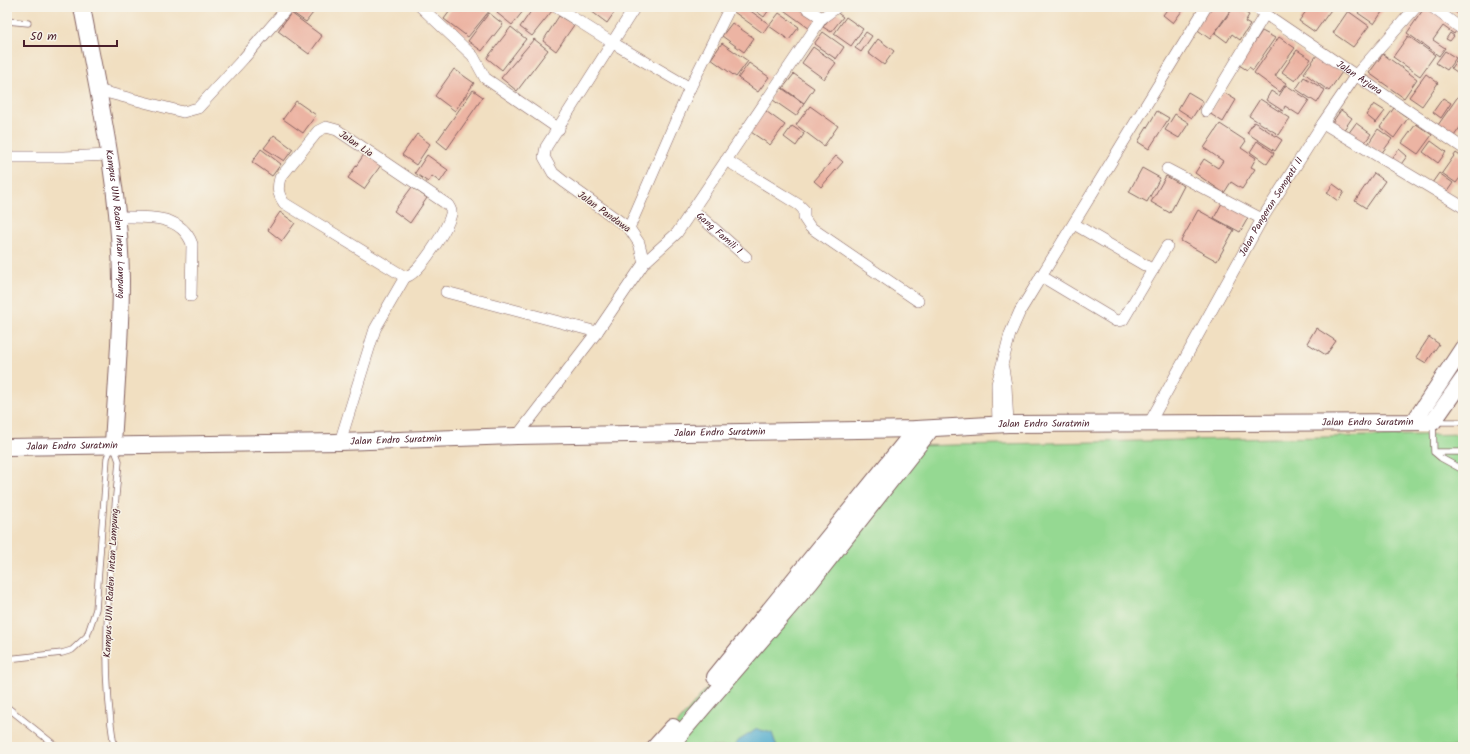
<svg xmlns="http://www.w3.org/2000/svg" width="1470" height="754" viewBox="0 0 1470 754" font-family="Kalam,sans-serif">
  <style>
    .green { fill: #95d992; stroke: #707c5e }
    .water { fill: #50abcd; stroke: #4d657c }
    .building { fill: #ecb4a3 }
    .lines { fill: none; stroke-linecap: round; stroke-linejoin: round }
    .lane-casing { stroke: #846260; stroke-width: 7 }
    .street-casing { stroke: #846260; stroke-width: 12 }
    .secondary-casing { stroke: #846260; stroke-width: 18 }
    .lane { stroke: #fff; stroke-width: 5.5 }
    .street { stroke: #fff; stroke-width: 11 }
    .secondary { stroke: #fff; stroke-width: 16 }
    .labels { text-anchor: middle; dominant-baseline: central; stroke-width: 3; stroke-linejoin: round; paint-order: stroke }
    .street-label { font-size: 10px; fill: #4a1f2b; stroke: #f7f3e8 }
  </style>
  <rect width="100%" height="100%" fill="#f7f3e8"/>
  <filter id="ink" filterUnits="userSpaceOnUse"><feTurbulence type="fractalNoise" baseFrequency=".025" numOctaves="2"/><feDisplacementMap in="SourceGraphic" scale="8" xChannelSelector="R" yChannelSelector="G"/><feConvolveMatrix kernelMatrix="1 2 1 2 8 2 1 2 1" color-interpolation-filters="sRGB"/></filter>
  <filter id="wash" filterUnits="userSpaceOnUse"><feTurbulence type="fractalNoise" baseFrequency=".012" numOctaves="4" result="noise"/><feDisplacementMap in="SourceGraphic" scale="16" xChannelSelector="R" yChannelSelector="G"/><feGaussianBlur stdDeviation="0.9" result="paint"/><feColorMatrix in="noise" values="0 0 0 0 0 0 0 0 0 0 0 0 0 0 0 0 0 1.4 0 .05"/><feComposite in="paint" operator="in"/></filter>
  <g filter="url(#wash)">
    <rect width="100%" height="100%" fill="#f1dfc1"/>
    <path class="green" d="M1463,434V747H658L908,446Z"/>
    <path class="water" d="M757,729L772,733L777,747H735L738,741Z"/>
    <g id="blocks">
      <path class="building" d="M293,7H313L316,9L306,22L290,11Z
        M453,7H486L490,10L468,37L444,19Z
        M502,7H520L524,10L512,25L497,13Z
        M534,7H548L552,11L532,36L520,27Z
        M588,7H618L607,23L587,8Z
        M737,7H745L769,24L763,33L734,12Z
        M754,7H771L764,17L753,9Z
        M782,7H799L817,20L810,29L781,8Z
        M1169,7H1185L1173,23L1163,15Z
        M1210,7L1232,8L1210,39L1195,28Z
        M1234,7H1237L1249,15L1245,22L1250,25L1240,40L1232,34L1227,42L1215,33Z
        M1309,7H1333L1315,32L1299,21Z
        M1362,7H1381L1384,9L1374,24L1358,13Z
        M1425,7H1428L1458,28L1454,34L1443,26L1433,40L1445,48L1439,56L1407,33Z
        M1448,7H1463V17Z
        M835,11L843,17L831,32L823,27Z
        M1348,11L1369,26L1353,47L1333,33Z
        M291,13L322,36L309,54L278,31Z
        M489,13L503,24L482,51L468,41Z
        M779,13L799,27L789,40L769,26Z
        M559,16L574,25L556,51L543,41Z
        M846,17L863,29L851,46L834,34Z
        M732,23L754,38L744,52L722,36Z
        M511,27L526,39L502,70L487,58Z
        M1262,31L1275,38L1253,70L1249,67L1247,70L1239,65Z
        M823,32L844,47L836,59L814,44Z
        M866,32L872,36L861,52L855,48Z
        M1450,33L1454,36L1450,41L1446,39Z
        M1408,36L1435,55L1420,76L1393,57Z
        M1279,37L1295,48L1275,76L1286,83L1280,92L1254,73Z
        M534,39L548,50L517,91L501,78Z
        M878,39L894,51L884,65L868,53Z
        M722,43L748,61L736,77L711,59Z
        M813,47L836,63L824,79L802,63Z
        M1297,50L1311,59L1295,81L1282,72Z
        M1445,51L1456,58L1447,70L1436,63Z
        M1463,51V76L1451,68Z
        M1383,54L1417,79L1404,98L1369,73Z
        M1317,55L1342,72L1329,91L1304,73Z
        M749,63L769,77L758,92L738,78Z
        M454,69L474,83L455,111L435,96Z
        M794,74L814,88L804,103L783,88Z
        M1426,74L1438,83L1422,106L1409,97Z
        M1304,77L1325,90L1317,103L1296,89Z
        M1286,85L1309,100L1299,115L1285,106L1283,111L1266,100L1271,91L1279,96Z
        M779,86L804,104L796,116L770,98Z
        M473,90L483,97L447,149L437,141Z
        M1188,92L1203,101L1192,118L1178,109Z
        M1223,92L1236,100L1223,122L1209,113Z
        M1459,95L1463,97V123L1454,136L1438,125Z
        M1443,98L1451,103L1441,118L1433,112Z
        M1260,99L1290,118L1279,135L1249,116Z
        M296,101L316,115L303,133L283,119Z
        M1374,104L1385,111L1376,123L1366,115Z
        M810,106L838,126L824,146L796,125Z
        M1394,108L1408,118L1394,138L1380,127Z
        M763,109L785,125L770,145L748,130Z
        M1341,110L1352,118L1343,131L1332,123Z
        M1157,111L1169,118L1149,149L1138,142Z
        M1175,114L1189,123L1179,138L1165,130Z
        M1254,122L1282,140L1275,151L1247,133Z
        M1356,123L1371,134L1363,145L1348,134Z
        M1220,124L1246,141L1241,148L1256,158L1251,167L1255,169L1242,189L1231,182L1224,193L1195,173L1204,159L1218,168L1223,161L1204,148Z
        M1416,124L1432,135L1418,154L1402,143Z
        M792,126L804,134L796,146L784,137Z
        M1378,129L1392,139L1381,154L1368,144Z
        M417,134L430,144L416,165L402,155Z
        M274,135L293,149L284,161L264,148Z
        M1257,141L1274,153L1267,164L1250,152Z
        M1431,141L1446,152L1438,163L1423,152Z
        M261,149L281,164L272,176L252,162Z
        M1399,149L1407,156L1399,167L1390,161Z
        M365,153L381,165L364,189L348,178Z
        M1456,153L1463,158V174L1456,183L1442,173Z
        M427,155L448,170L440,182L432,176L428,182L415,173Z
        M836,156L843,162L821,187L814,181Z
        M1142,168L1160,178L1147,202L1129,192Z
        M1374,173L1385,181L1366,208L1355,201Z
        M1439,173L1453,183L1446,193L1432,183Z
        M1166,176L1184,186L1170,213L1151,202Z
        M1333,184L1344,192L1338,201L1327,193Z
        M412,187L427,198L410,223L394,211Z
        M1223,201L1249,216L1240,232L1214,218Z
        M1198,210L1234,230L1217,261L1181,241Z
        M280,212L295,223L282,241L268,230Z
        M1316,328L1336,341L1326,355L1307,343Z
        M1429,337L1439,344L1426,363L1416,357Z"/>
    </g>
  </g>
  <g filter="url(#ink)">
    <use href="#blocks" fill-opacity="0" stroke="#846260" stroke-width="1"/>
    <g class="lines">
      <defs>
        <path id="lane" d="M7,21L28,23
          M1463,422H1433L1434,452L1441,458L1463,470
          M114,447L119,461C111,556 99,652 114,747
          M1434,452H1463
          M7,659L62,653L72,650L87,636L96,609L107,458L111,448
          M7,707L57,747"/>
        <g id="street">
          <path d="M421,7L473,56L485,78L559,129"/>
          <path d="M556,7L613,43L690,88"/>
          <path d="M805,7L822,18"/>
          <path id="s1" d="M1255,7L1463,148"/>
          <path d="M1432,7L1463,30"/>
          <path d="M97,90L183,112L198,108L244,58L288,7"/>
          <path d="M1206,111L1265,14"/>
          <path d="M1323,123L1463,207"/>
          <path d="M326,127L337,130L448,205C450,208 452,211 451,214C448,228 418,276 405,277L284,203C278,194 277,189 280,178L318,131Z"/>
          <path d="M7,157H64L109,155"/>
          <path d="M726,160L799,205L804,210V218L810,227L918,301"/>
          <path d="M1167,169L1262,219"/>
          <path id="s2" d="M693,210L746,257"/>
          <path d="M117,217C144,217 181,213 192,244L191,296"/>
          <path d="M1074,224L1153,270"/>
          <path d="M629,228L690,88L730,7"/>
          <path d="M644,263L677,233L822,18L837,7"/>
          <path d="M1041,276L1116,321L1123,320L1167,246"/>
          <path d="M446,292L597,332"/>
          <path d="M1003,368L1006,386L1008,424"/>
          <path id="s3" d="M1150,422L1262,219L1323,123L1356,75L1416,7"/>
          <path d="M998,425L997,384L1010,334L1020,311L1206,7"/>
          <path d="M517,436L597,332L644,263L639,243L629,228L563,181L553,173L544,157L546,147L635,7"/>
          <path d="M340,442L375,329L405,277"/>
        </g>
        <g id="secondary">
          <path id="s4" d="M82,7C99,97 120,188 121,280C121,335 116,390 113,444"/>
          <path d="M1414,422L1463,348"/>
          <path id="s5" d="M7,447L340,442L517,436L916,429L1008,424L1433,422L1463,379"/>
          <path d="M715,677L916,429"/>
          <path d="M655,747L673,727"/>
          <path d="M669,747L810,583L931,429"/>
        </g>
      </defs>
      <use href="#lane" class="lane-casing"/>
      <use href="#street" class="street-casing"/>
      <use href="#secondary" class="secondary-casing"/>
      <use href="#lane" class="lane"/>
      <use href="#street" class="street"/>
      <use href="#secondary" class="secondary"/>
    </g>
  </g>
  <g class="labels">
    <g class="street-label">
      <text stroke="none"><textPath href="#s1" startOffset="126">Jalan Arjuna</textPath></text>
      <text transform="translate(356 144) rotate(34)">Jalan Lia</text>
      <text stroke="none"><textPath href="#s3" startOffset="247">Jalan Pangeran Senopati II</textPath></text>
      <text transform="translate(604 212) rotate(36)">Jalan Pandawa</text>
      <text stroke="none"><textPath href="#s4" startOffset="220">Kampus UIN Raden Intan Lampung</textPath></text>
      <text stroke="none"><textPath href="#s2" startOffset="35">Gang Famili 1</textPath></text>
      <text stroke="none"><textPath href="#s5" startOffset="1361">Jalan Endro Suratmin</textPath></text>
      <text stroke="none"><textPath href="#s5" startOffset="1037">Jalan Endro Suratmin</textPath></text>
      <text stroke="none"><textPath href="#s5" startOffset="713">Jalan Endro Suratmin</textPath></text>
      <text stroke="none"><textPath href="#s5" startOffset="389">Jalan Endro Suratmin</textPath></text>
      <text stroke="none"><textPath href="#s5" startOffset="65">Jalan Endro Suratmin</textPath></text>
      <text transform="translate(111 583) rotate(-87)">Kampus UIN Raden Intan Lampung</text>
    </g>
  </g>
  <rect width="1470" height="754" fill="none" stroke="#f7f3e8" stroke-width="24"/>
  <path d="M24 40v6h93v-6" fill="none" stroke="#4a1f2b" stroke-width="2"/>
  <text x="30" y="40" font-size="12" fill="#4a1f2b" stroke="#f7f3e8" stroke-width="3" paint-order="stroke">50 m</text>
</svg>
